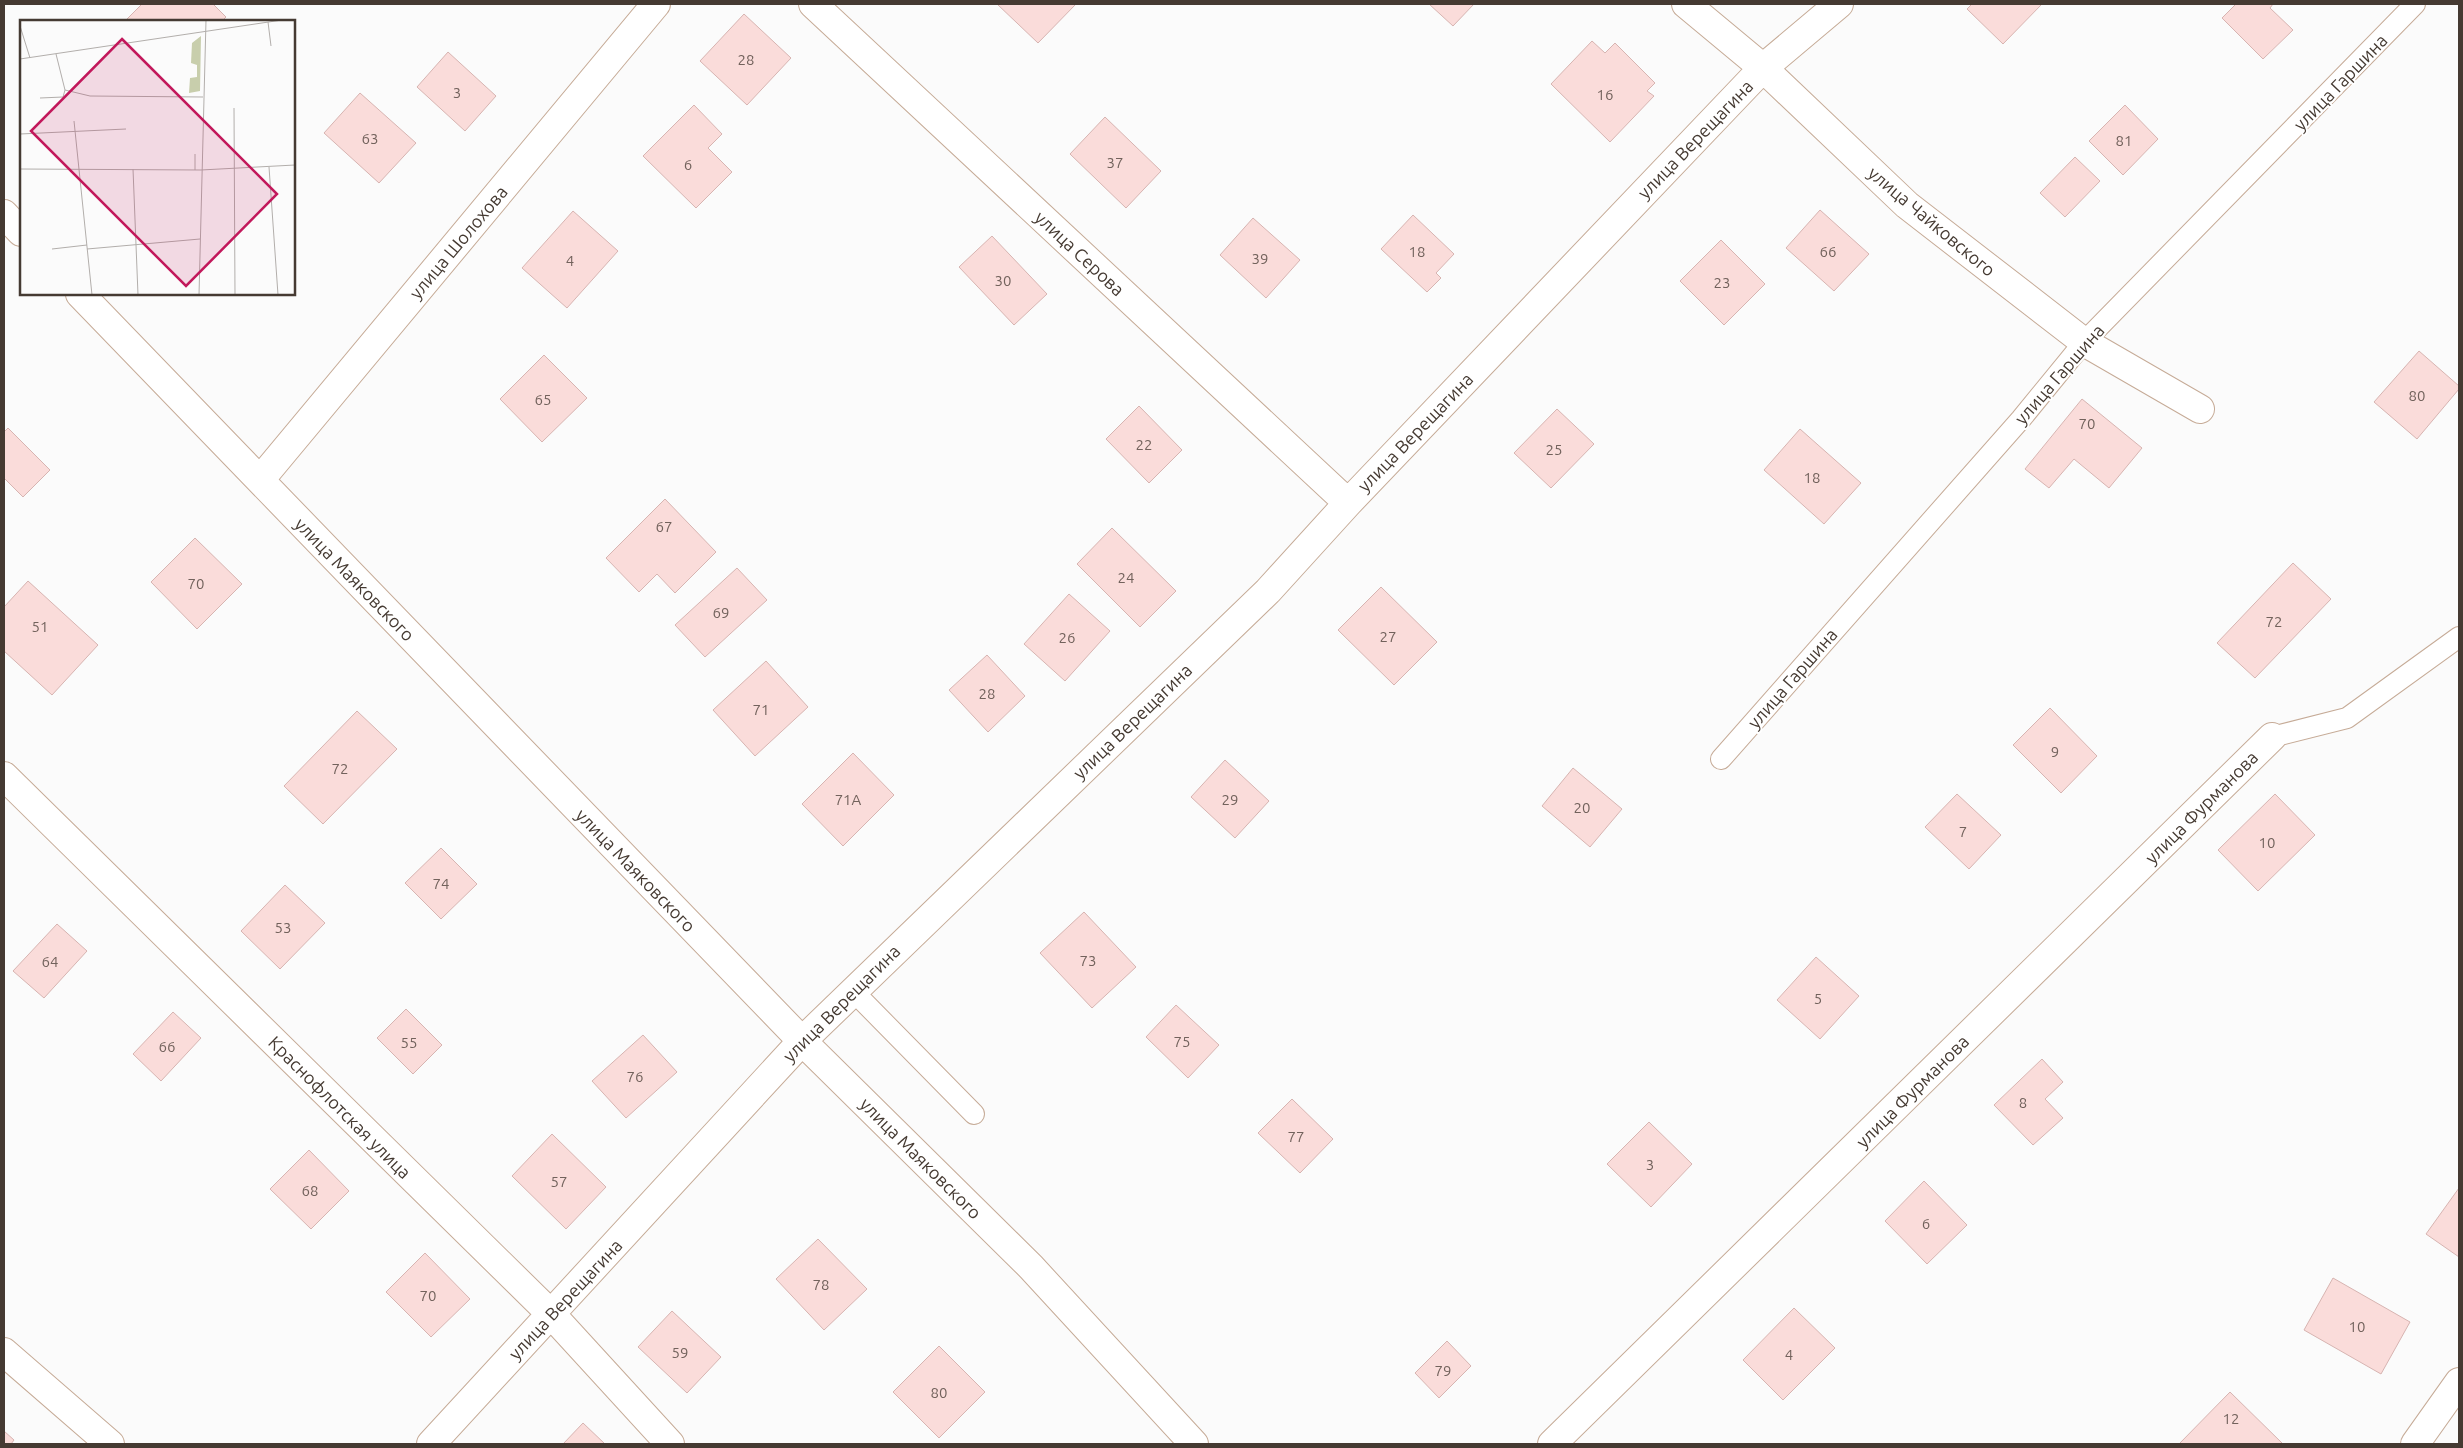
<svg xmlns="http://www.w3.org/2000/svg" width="2463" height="1448" viewBox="0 0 2463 1448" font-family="Ubuntu,sans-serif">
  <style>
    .building { fill: #fadcda; stroke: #d7b4b1 }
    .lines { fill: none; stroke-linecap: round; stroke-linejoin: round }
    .service-casing { stroke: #c6ab97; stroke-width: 22 }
    .minor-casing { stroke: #c6ab97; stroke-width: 30 }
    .service { stroke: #fff; stroke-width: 20 }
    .minor { stroke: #fff; stroke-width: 28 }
    .labels { text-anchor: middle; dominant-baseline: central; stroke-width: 4; stroke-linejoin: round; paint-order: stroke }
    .number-label { font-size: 15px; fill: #72625c }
    .street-label { font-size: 18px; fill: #453a32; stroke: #fff }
    .inset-road { fill: none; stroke: #b2aeab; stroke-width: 1 }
    .view { fill: #c2185b; fill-opacity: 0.15; stroke: #c2185b; stroke-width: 2.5 }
    .inset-edge { fill: none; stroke: #453a32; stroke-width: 2.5 }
  </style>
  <rect width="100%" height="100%" fill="#fbfbfb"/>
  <path class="building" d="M142,4H213L226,17L222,21H125Z
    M997,4H1076L1038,43Z
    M1429,4H1474L1453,26Z
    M1972,4H2042L2003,44L1967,9Z
    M2236,4H2273L2270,8L2293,30L2263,59L2222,18Z
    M744,14L791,58L747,105L700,61Z
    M1592,41L1605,53L1615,43L1655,83L1647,91L1654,96L1610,142L1551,84Z
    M448,52L496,96L465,131L417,87Z
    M360,93L416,143L379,183L324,133Z
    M694,105L722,134L708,148L732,172L696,208L643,156Z
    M2125,105L2158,139L2123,175L2089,141Z
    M1105,117L1161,171L1126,208L1070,154Z
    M2075,157L2100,181L2065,217L2040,193Z
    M1820,210L1869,254L1834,291L1786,248Z
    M573,211L618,251L567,308L522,268Z
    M1413,215L1454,254L1436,273L1441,278L1427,292L1381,249Z
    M1253,218L1300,260L1266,298L1220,255Z
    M992,236L1047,294L1014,325L959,267Z
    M1721,240L1765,284L1724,325L1680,281Z
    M2419,351L2459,386V389L2417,439L2374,402Z
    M544,355L587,398L542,442L500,399Z
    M2082,399L2142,448L2109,488L2074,459L2049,488L2025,469Z
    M1139,406L1182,450L1149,483L1106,439Z
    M1557,409L1594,444L1551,488L1514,453Z
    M8,428L50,470L23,497L4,478V432Z
    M1800,429L1861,483L1824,524L1764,470Z
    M665,499L716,552L675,593L657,574L639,592L606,558Z
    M1112,528L1176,591L1140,627L1077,564Z
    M195,538L242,584L197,629L151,582Z
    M2293,563L2331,599L2255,678L2217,643Z
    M737,568L767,600L705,657L675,625Z
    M28,581L98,645L52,695L4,651V607Z
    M1381,587L1437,642L1394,685L1338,630Z
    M1069,594L1110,631L1065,681L1024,644Z
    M987,655L1025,696L988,732L949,690Z
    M766,661L808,707L755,756L713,710Z
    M2050,708L2097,756L2061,793L2013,745Z
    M357,711L397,749L323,824L284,786Z
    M853,753L894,795L843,846L802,804Z
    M1225,760L1269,801L1235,838L1191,797Z
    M1573,768L1622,809L1590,847L1542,806Z
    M1957,794L2001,835L1969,869L1925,827Z
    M2275,794L2315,835L2258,891L2218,850Z
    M441,848L477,884L441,919L405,883Z
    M285,885L325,923L280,969L241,931Z
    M1084,912L1136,967L1092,1008L1040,953Z
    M57,924L87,951L44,998L13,971Z
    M1816,957L1859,996L1820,1039L1777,1000Z
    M1176,1005L1219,1045L1188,1078L1146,1037Z
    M406,1009L442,1045L413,1074L377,1038Z
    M173,1012L201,1038L161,1081L133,1054Z
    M643,1035L677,1072L626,1118L592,1081Z
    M2042,1059L2063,1082L2045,1099L2063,1118L2033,1145L1994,1105Z
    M1292,1099L1333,1139L1300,1173L1258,1133Z
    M1649,1122L1692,1164L1651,1207L1607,1164Z
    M552,1134L606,1187L566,1229L512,1176Z
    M309,1150L349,1191L311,1229L270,1189Z
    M1924,1181L1967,1225L1927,1264L1885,1221Z
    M2459,1188V1257L2426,1234Z
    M818,1239L867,1289L824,1330L776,1279Z
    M425,1253L470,1299L431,1337L386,1292Z
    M2333,1278L2410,1322L2381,1374L2304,1330Z
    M1794,1308L1835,1348L1783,1400L1743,1360Z
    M672,1311L721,1357L687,1393L638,1347Z
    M1447,1341L1471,1366L1439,1398L1415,1373Z
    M939,1346L985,1392L939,1438L893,1392Z
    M2230,1392L2283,1444H2179Z
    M583,1423L605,1444H563Z
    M4,1431L14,1440L11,1444H4Z"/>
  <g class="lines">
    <defs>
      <path id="service" d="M2272,737L2347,718L2459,637
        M1721,759L2021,419L2084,342L2415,4
        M852,990L974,1114"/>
      <path id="minor" d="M813,4L1348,503
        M1686,4L1763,68L1907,205L2084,342L2200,409
        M4,214L21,232
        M80,294L802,1041L1031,1267L1194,1444
        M260,480L656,4
        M4,776L551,1314L670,1444
        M4,1352L110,1444
        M431,1444L802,1041L1268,591L1348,503L1763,68L1839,4
        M1552,1444L2272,737
        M2415,1444L2459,1382"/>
    </defs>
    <use href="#service" class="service-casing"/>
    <use href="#minor" class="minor-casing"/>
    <use href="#service" class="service"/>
    <use href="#minor" class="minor"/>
  </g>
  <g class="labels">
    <g class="number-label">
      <text x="746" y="59">28</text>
      <text x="457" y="92">3</text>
      <text x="1605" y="94">16</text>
      <text x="370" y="138">63</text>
      <text x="2124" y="140">81</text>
      <text x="1115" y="162">37</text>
      <text x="688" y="164">6</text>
      <text x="1417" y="251">18</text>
      <text x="1828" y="251">66</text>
      <text x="1260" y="258">39</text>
      <text x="570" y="260">4</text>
      <text x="1003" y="280">30</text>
      <text x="1722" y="282">23</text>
      <text x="2417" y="395">80</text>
      <text x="543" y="399">65</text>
      <text x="2087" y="423">70</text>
      <text x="1144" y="444">22</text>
      <text x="1554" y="449">25</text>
      <text x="1812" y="477">18</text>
      <text x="664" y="526">67</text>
      <text x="1126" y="577">24</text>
      <text x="196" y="583">70</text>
      <text x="721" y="612">69</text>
      <text x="2274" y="621">72</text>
      <text x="40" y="626">51</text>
      <text x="1388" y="636">27</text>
      <text x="1067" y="637">26</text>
      <text x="987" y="693">28</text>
      <text x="761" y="709">71</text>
      <text x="2055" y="751">9</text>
      <text x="340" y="768">72</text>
      <text x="848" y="799">71А</text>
      <text x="1230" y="799">29</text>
      <text x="1582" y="807">20</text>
      <text x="1963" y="831">7</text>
      <text x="2267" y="842">10</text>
      <text x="441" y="883">74</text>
      <text x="283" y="927">53</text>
      <text x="1088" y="960">73</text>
      <text x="50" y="961">64</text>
      <text x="1818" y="998">5</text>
      <text x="1182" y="1041">75</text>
      <text x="409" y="1042">55</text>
      <text x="167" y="1046">66</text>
      <text x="635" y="1076">76</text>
      <text x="2023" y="1102">8</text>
      <text x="1296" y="1136">77</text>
      <text x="1650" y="1164">3</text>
      <text x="559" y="1181">57</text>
      <text x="310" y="1190">68</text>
      <text x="1926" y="1223">6</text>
      <text x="821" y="1284">78</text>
      <text x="428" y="1295">70</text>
      <text x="2357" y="1326">10</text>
      <text x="680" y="1352">59</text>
      <text x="1789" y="1354">4</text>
      <text x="1443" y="1370">79</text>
      <text x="939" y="1392">80</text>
      <text x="2231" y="1418">12</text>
    </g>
    <g class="street-label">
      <text transform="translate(2340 82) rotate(-46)">улица Гаршина</text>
      <text transform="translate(1695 139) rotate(-46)">улица Верещагина</text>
      <text transform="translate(1932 221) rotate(40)">улица Чайковского</text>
      <text transform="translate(458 242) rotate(-50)">улица Шолохова</text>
      <text transform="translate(1080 253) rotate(43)">улица Серова</text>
      <text transform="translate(2059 374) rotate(-49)">улица Гаршина</text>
      <text transform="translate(1415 432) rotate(-46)">улица Верещагина</text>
      <text transform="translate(355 579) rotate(46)">улица Маяковского</text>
      <text transform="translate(1792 678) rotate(-49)">улица Гаршина</text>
      <text transform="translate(1132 721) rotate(-44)">улица Верещагина</text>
      <text transform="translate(2201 807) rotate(-45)">улица Фурманова</text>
      <text transform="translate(636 870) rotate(46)">улица Маяковского</text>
      <text transform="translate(841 1003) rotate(-45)">улица Верещагина</text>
      <text transform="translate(1912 1091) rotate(-45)">улица Фурманова</text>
      <text transform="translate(340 1107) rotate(45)">Краснофлотская улица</text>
      <text transform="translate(921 1158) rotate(45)">улица Маяковского</text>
      <text transform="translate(565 1299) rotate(-47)">улица Верещагина</text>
    </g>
  </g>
  <g transform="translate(20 20)">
    <rect width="275" height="275" fill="#fbfbfb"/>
    <path d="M181,16L180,71L169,73L170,58L177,57V45L171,43L172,23Z" fill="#c8ceac"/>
    <path class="inset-road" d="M248,2L251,26M0,6L10,38M36,34L45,70L70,76L183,77M0,39L262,0M20,78L43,77L45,70M214,88L215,275M54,101L72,275M0,114L106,109M249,147L258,275M0,149L181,150L275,145M113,149L118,275M175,150V134M32,229L67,225M67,229L180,219M179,275L186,0"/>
    <path class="view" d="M102,19L257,174L166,266L11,111Z"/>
    <rect width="275" height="275" class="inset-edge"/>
  </g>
  <rect width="2463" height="1448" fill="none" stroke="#453a32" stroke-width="10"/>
</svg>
